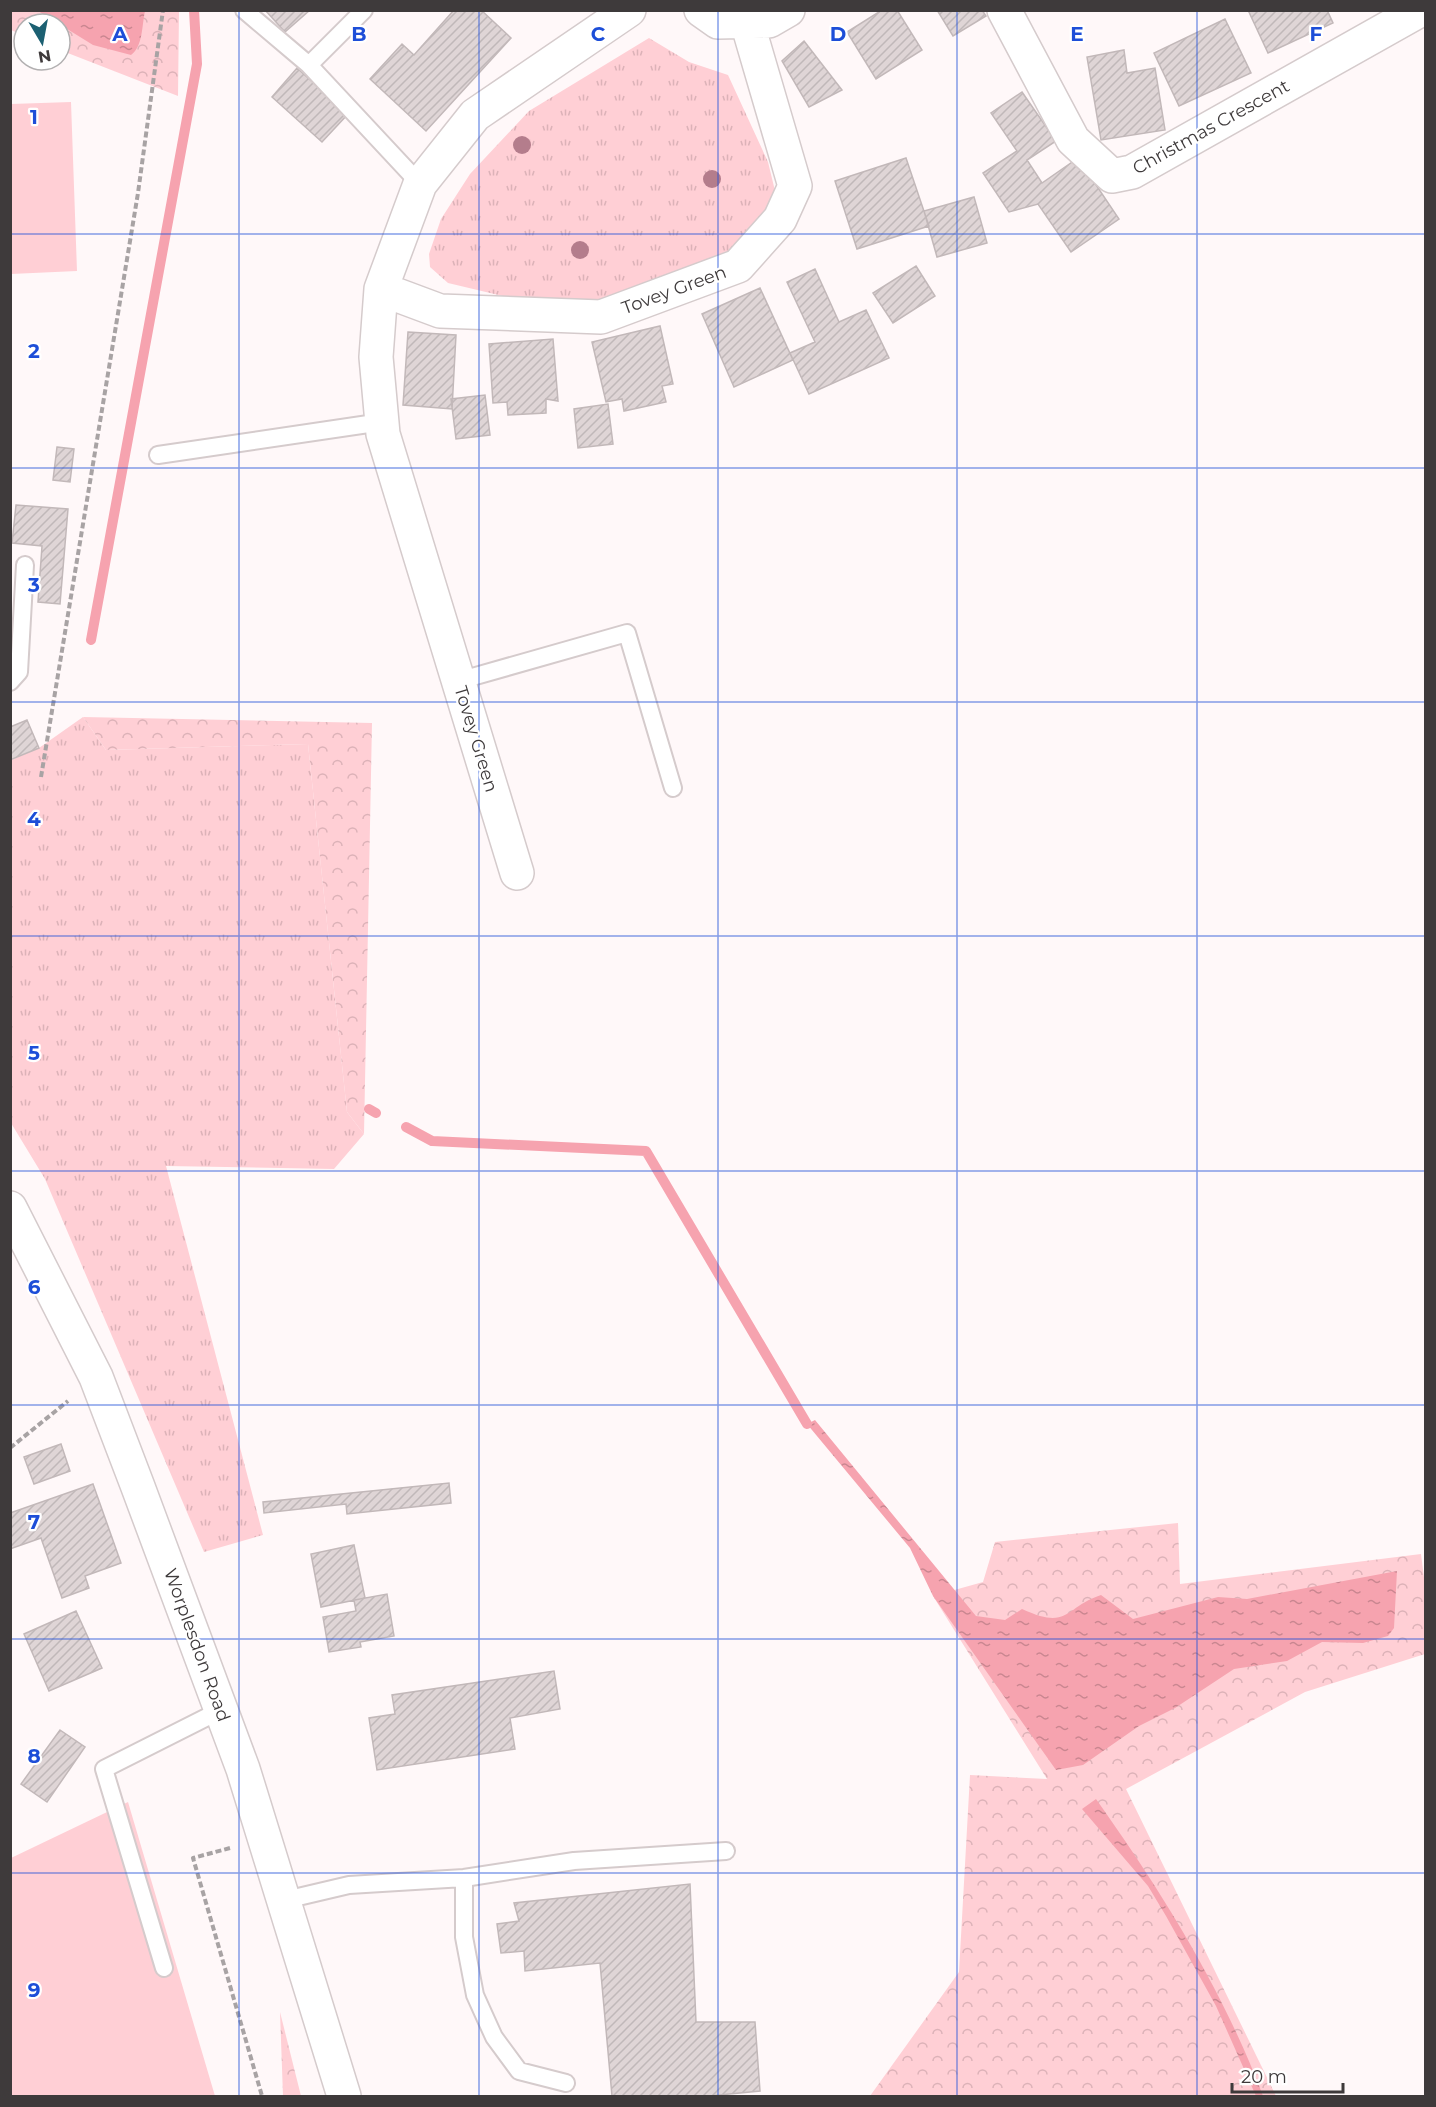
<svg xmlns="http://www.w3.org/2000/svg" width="1436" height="2107" viewBox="0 0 1436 2107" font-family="Montserrat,sans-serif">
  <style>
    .grass { fill: url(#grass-tufts) }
    .forest { fill: url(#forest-crowns) }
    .pitch { fill: #ffcfd5 }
    .water { fill: url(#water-ripples) }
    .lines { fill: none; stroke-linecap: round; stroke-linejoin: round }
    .stream { stroke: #f6a3af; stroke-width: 10 }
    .building { fill: url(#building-hatch); stroke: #c2b8b9; stroke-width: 1.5 }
    .lane-casing { stroke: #d5cbcc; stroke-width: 20 }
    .street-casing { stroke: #d5cbcc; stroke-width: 36 }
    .primary-casing { stroke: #d5cbcc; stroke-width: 36 }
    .path { stroke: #a8a3a4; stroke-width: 4; stroke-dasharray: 6 3; stroke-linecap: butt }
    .lane { stroke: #fff; stroke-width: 16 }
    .street { stroke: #fff; stroke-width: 33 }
    .primary { stroke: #fff; stroke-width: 33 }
    .tree { fill: #b47d8c }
    .grid { fill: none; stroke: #1d4ed8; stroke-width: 1.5; stroke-opacity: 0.55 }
    .labels { text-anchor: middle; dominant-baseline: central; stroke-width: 4.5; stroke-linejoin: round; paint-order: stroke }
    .street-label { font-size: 18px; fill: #3e3a3b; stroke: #fff }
    .grid-label { font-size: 20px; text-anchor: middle; font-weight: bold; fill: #1d4ed8; stroke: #fff; stroke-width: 4.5; stroke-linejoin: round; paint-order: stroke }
  </style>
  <defs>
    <pattern id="grass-tufts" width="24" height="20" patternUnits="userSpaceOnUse" patternTransform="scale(1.5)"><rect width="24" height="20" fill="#ffcfd5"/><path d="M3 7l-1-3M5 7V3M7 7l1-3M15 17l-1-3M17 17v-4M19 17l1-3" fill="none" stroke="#dcb2b8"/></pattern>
    <pattern id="forest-crowns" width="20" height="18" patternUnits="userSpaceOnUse" patternTransform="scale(1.5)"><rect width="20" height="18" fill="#ffcfd5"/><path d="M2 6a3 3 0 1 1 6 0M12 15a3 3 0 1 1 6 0" fill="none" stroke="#dcb2b8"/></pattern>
    <pattern id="water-ripples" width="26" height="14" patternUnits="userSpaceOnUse" patternTransform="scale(1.5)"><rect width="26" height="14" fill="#f6a3af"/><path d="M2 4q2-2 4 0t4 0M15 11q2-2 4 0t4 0" fill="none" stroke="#c98690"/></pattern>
    <pattern id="building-hatch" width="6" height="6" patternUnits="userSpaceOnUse" patternTransform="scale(1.5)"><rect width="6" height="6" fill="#dfd5d6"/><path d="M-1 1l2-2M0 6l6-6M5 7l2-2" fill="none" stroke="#c0b8b9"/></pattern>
  </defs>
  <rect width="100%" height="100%" fill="#fff8f9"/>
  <path class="grass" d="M649,38L689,62L728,75L768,162L777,199L771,224L717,261L625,297L557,309L448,283L430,267L429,254L441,219L470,174L529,111Z
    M83,717L106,750L308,744L347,1112L364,1134L334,1169L166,1166L263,1535L204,1552L45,1179L11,1123V760L39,748Z"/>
  <path class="forest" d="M10,11H179L178,96L60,50V24H24V36L11,30Z
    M83,717L372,723L364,1134L347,1112L308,744L106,750Z
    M1178,1523L1180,1584L1421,1554L1426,1593L1425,1654L1305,1692L1126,1789L1276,2096H870L959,1972L970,1775L1047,1779L933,1596L983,1582L995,1542Z
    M280,2012L301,2096H283Z"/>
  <path class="pitch" d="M71,102L77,271L11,274V104Z
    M128,1802L215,2096H11V1858Z"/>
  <path class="water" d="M38,11H145C142,24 143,47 131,55L93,45Z
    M815,1420L976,1616L1005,1620L1022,1609C1070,1631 1064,1607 1101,1595L1133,1619L1218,1597L1247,1599L1397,1571L1394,1628L1388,1636L1363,1643L1322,1642L1287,1661L1234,1669L1175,1708L1139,1726L1083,1765L1056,1770L933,1596L910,1548L807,1424Z
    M1096,1799C1162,1892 1223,1990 1263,2096H1256L1216,2006L1166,1916L1148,1886L1082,1809Z"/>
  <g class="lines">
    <path class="stream" d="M91,640L197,64L194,10
      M369,1109L376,1113
      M406,1127L432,1141L646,1151L807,1424"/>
  </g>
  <path class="building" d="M265,10H310L285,32Z
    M454,10H481L511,38L426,131L370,79L402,44L414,55Z
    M882,10H897L922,50L876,79L847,32Z
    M937,10H982L986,16L953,36Z
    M1248,10H1327L1333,23L1268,53Z
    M1225,19L1251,73L1179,106L1154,53Z
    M804,41L842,90L809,107L782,61Z
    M1124,50L1127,73L1155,68L1165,130L1101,140L1087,57Z
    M297,68L348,114L322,142L272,97Z
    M1022,92L1056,141L1027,160L1042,183L1078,158L1119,219L1071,252L1038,204L1009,212L983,173L1017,151L991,113Z
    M906,158L929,226L857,249L835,181Z
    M974,197L987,243L937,257L924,211Z
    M916,266L935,296L893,323L873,293Z
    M815,269L839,322L866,310L889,358L809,394L790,353L815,342L787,282Z
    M760,288L793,360L734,387L702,314Z
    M660,326L673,384L662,386L666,402L624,411L622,399L606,402L592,342Z
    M408,332L456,335L452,409L403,405Z
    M553,339L558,401L546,399V413L508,415L507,402L493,403L489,344Z
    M485,395L490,435L456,439L451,399Z
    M608,404L613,444L578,448L574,409Z
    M57,447L74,449L70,482L53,480Z
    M16,505L68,509L60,604L38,602L42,546L12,543Z
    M27,720L39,748L10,760V727Z
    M61,1444L70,1471L34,1484L24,1457Z
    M449,1483L451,1503L347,1514L346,1504L264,1513L263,1502Z
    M93,1484L121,1563L85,1576L89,1588L62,1598L41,1538L10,1549V1513Z
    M354,1545L365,1598L321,1607L311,1554Z
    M387,1594L394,1636L360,1642L361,1647L329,1652L323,1617L356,1611L354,1600Z
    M76,1611L102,1668L49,1691L24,1634Z
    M554,1671L560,1709L510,1718L515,1749L377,1770L369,1718L395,1714L392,1695Z
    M60,1730L85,1747L47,1802L21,1784Z
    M690,1884L696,2022H755L760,2091L709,2096H612L600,1963L525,1971L524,1951L501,1953L497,1924L519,1921L514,1903Z"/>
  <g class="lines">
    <defs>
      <path id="lane" d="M244,10L309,65
        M364,10L309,65L420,184
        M158,455L382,422
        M458,681L627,633L673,788
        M10,682L19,672L25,565
        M464,1878V1937L475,1995L494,2037L519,2071L566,2083
        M281,1901L349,1885L464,1878L574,1861L726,1851
        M164,1968L104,1769L221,1710"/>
      <path id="street" d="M629,10L475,115L420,184L381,289L440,311L601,317L738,266L780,219L795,186L747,22
        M701,10L718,22L769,21L788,10
        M1004,10L1073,140L1112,176L1132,172L1420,10
        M381,289L376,357L383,434L517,873"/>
      <path id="primary" d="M10,1208L96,1377L138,1487L243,1769L344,2096"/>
    </defs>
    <use href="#lane" class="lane-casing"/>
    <use href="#street" class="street-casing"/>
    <use href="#primary" class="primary-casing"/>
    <path class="path" d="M41,777L138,193L163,10
      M10,1448L68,1401
      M230,1848L193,1858L262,2096"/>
    <use href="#lane" class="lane"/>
    <use href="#street" class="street"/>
    <use href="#primary" class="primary"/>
  </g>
  <g class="tree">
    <circle cx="522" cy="145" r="9"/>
    <circle cx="712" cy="179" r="9"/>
    <circle cx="580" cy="250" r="9"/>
  </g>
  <path class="grid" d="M239,10V2096M479,10V2096M718,10V2096M957,10V2096M1197,10V2096M10,234H1426M10,468H1426M10,702H1426M10,936H1426M10,1171H1426M10,1405H1426M10,1639H1426M10,1873H1426"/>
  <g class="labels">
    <g class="street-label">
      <text transform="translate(1211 127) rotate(-29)">Christmas Crescent</text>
      <text transform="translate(674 290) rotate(-20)">Tovey Green</text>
      <text transform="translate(476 739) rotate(73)">Tovey Green</text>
      <text transform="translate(197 1645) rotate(70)">Worplesdon Road</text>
    </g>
  </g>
  <g class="grid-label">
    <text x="120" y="41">A</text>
    <text x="359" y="41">B</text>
    <text x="598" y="41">C</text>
    <text x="838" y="41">D</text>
    <text x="1077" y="41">E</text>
    <text x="1316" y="41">F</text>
    <text x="34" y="124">1</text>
    <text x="34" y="358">2</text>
    <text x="34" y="592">3</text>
    <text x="34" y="826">4</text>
    <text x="34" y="1060">5</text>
    <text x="34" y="1294">6</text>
    <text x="34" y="1529">7</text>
    <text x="34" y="1763">8</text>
    <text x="34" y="1997">9</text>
  </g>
  <rect width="1436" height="2107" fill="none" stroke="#3e3a3b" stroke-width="24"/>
  <g transform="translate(42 42) rotate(170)"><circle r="28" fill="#ffffff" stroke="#b2b0b1" stroke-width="1.5"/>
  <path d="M0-4.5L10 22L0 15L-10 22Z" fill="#1c6072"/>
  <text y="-9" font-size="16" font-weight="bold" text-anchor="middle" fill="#3e3a3b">N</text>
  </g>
  <path d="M1232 2083v9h111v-9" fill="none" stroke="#3e3a3b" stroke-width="3"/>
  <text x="1241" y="2083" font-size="18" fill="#3e3a3b" stroke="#ffffff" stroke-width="4.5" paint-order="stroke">20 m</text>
</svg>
